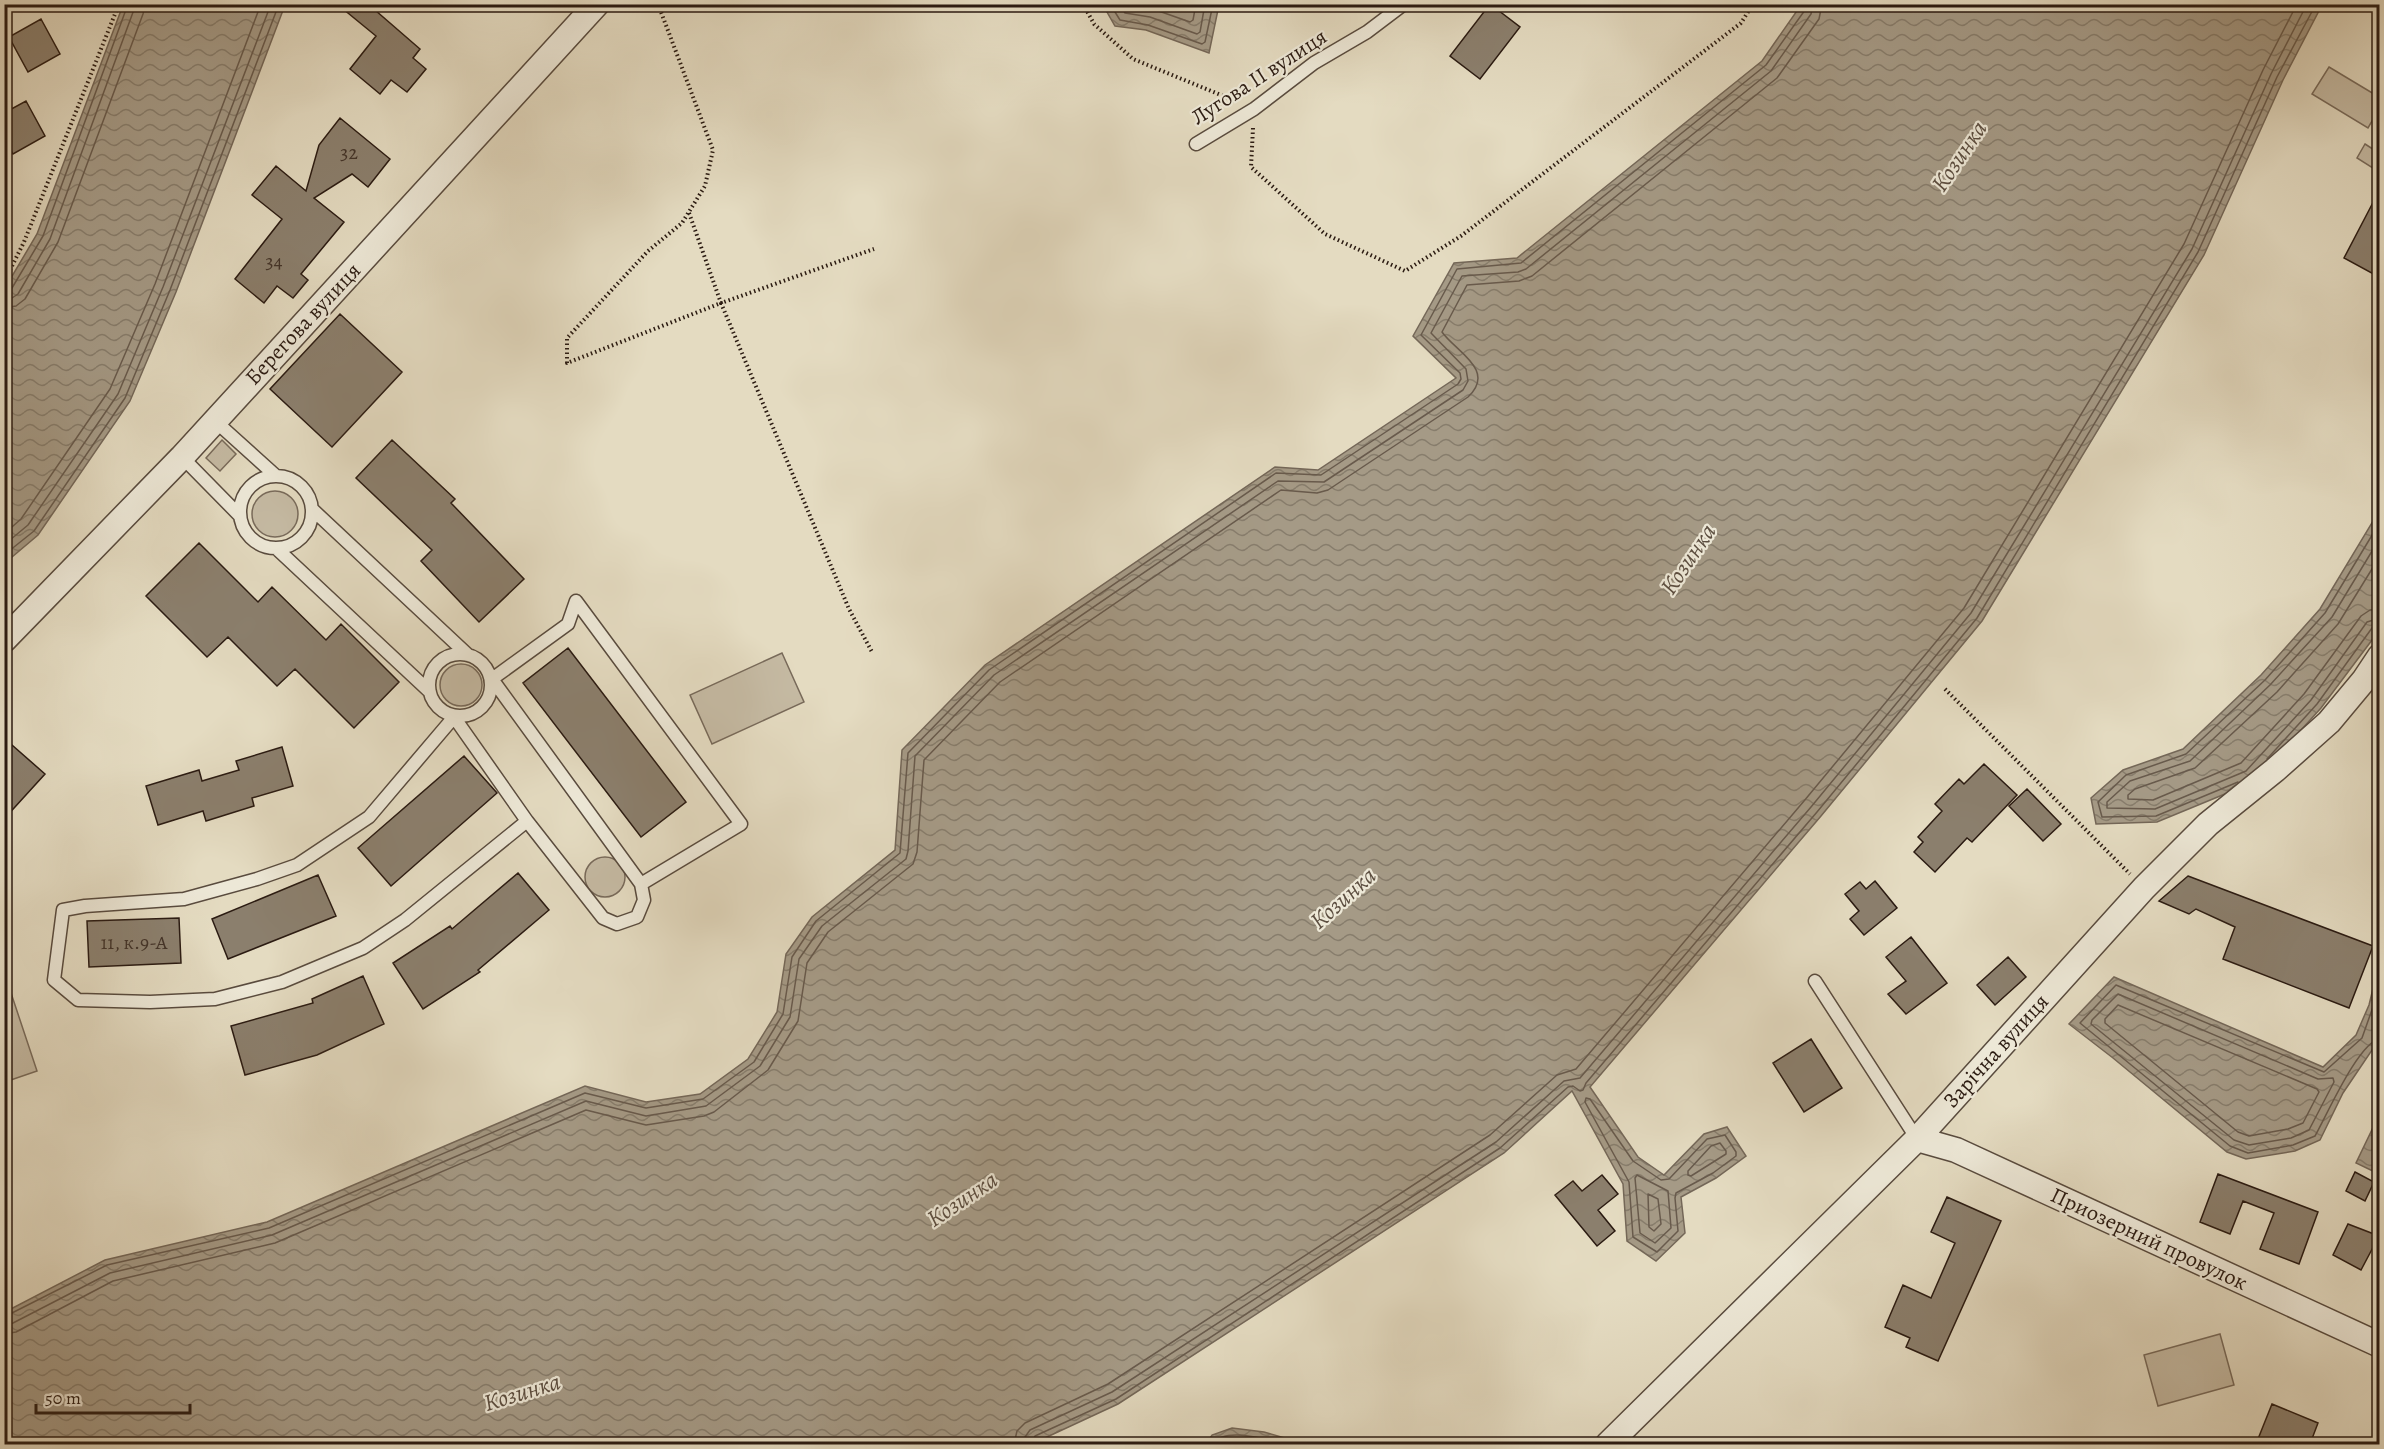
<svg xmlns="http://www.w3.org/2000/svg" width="2384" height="1449" viewBox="0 0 2384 1449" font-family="Alegreya,serif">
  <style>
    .grass { fill: #c5baa3; stroke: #786a5a; stroke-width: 1.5 }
    .water { fill: url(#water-waves); stroke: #746758; stroke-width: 1.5 }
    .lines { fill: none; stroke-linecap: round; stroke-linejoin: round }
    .shore { stroke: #685a4c; stroke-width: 1.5 }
    .building { fill: #8b7f6d; stroke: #2b1b12; stroke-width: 1.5 }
    .lane-casing { stroke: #594b3e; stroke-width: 15 }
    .street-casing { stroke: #594b3e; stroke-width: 27 }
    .path { stroke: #2b1b12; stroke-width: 4; stroke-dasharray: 1.5 3; stroke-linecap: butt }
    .lane { stroke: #ede8d7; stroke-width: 12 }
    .street { stroke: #ede8d7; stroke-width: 24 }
    .labels { text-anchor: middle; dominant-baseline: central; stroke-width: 4.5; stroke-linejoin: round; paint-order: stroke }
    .number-label { font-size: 20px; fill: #433429 }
    .street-label { font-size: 22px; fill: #2b1b12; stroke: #ede8d7 }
    .water-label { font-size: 24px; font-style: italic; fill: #5c4e40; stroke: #ede8d7 }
  </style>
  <defs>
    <pattern id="water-waves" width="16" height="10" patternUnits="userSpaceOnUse" patternTransform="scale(1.5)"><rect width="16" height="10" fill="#a59a86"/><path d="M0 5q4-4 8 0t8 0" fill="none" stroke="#877d6c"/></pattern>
  </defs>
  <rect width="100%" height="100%" fill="#e4dbc1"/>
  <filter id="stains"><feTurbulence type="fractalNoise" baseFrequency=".00333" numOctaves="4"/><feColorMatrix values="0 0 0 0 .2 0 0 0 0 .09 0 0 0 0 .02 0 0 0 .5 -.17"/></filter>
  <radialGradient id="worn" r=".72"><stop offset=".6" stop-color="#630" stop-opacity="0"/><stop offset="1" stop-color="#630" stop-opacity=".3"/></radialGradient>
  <path class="grass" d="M2329,67L2379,97V109L2368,128L2312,94Z
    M2365,144L2379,153V172L2357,158Z
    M222,440L236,454L220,471L206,458Z
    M252 514a23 23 0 1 1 46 0a23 23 0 1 1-46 0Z
    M782,653L804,702L712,744L690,695Z
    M440 685a21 21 0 1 1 42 0a21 21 0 1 1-42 0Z
    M585 877a20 20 0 1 1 40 0a20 20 0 1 1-40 0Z
    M5,975L37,1071L5,1082H4Z
    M2220,1334L2234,1385L2158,1406L2144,1355Z"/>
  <path class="water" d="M123,5H285L176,292L130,401L38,535L5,563V288L37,234Z
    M1103,5H1219L1209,53L1146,30L1115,26Z
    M1801,5H2322L2283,80L2204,255L1982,621L1821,816L1590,1087L1638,1157L1664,1175L1704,1134L1727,1127L1746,1156L1716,1178L1681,1197L1685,1233L1656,1261L1627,1241L1623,1184L1572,1091L1504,1153L1118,1404L1032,1444H5V1312L105,1260L267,1222L585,1086L646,1102L700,1094L748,1059L777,1012L786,954L812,917L895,850L902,750L985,665L1275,467L1318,470L1456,378L1413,336L1454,263L1517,258L1762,61Z
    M2379,515L2380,625L2375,636L2321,708L2254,782L2157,822L2096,824L2091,798L2123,770L2183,749L2261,675L2320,609L2376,516Z
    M2379,964V1044L2374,1047L2343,1093L2320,1140L2295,1151L2246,1159L2227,1152L2113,1058L2069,1024L2114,977L2323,1067L2356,1035L2369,1005Z
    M2379,1115V1174L2356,1163Z
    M1232,1428L1264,1432L1295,1441L1323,1439L1327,1444H1206L1212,1435Z"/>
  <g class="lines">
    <path class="shore" d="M1110,4L1120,20L1148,25L1202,44L1205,42L1213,4
      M1119,4L1125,13L1150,17L1197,34L1200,32L1205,4
      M1129,4L1153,9L1190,22L1193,20L1196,4
      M4,292L12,288L43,236L128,4
      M4,299L12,298L18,294L50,239L136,4
      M4,308L16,306L25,299L58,242L143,14L145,4
      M4,534L21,519L110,389L155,284L261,4
      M2380,538L2332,617L2270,685L2190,761L2130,781L2107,802V808L2155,809L2246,771L2311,700L2367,622L2380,618
      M4,545L28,525L118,394L163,287L271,4
      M4,555L34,531L125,398L170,290L279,4
      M2380,556L2338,624L2277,692L2195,768L2135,789L2128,795V799L2153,800L2241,763L2304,694L2361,616L2370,610L2380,609
      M2267,759L2317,704L2372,628L2380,625
      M2238,782L2156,816L2102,817L2098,802L2126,775L2186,754L2265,680L2325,613L2380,522
      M2380,987L2362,1038L2324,1072L2116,985L2080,1023L2230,1146L2248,1153L2293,1145L2315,1136C2326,1117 2359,1041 2380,1039
      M2118,994L2318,1079L2333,1078L2334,1082L2309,1130L2291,1138L2249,1145L2234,1140L2091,1024L2092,1020Z
      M2118,1005L2317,1089L2319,1092L2303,1123L2288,1129L2249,1136L2238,1132L2105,1023V1019Z
      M1586,1098L1590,1099L1633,1161L1661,1180L1669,1179L1707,1139L1725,1135L1736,1152V1156L1713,1173L1676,1193L1675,1198L1678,1231L1657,1252L1633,1237L1629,1182L1585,1102Z
      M1720,1143L1726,1151V1154L1691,1176L1688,1175V1171L1711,1146Z
      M1637,1175L1668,1191L1671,1228L1655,1243L1640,1233L1635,1178Z
      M1648,1194L1658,1199L1661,1224L1654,1231L1649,1227Z
      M4,1317L107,1265L269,1228L585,1093L646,1108L703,1099L754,1062L783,1014L792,957L816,921L900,853L908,753L989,670L1276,473L1321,475L1458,384L1461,379L1460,373L1421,335L1457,269L1521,263L1766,65L1805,10L1806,4
      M4,1325L13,1323L110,1273L272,1235L586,1101L646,1116L706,1106L760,1066L790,1017L799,959L822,926L906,859L908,851L915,756L994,675L1278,481L1324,482L1463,390L1468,381L1466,369L1431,333L1462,276L1518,272L1526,269L1771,71L1811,14L1813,4
      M4,1334L16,1332L113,1281L275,1243L586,1110L646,1125L704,1116L714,1112L768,1070L798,1021L807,963L828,932L913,864L917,852L924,760L1000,682L1281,490L1317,493L1328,490L1468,397C1497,370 1455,351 1442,332L1467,285L1519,281L1532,276L1777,78L1819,19L1822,4
      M1014,1444L1017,1431L1025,1423L1108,1384L1490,1135L1557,1075L1576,1069L1804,801L1964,608L2184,244L2263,70L2297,4
      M1024,1444L1025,1437L1030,1430L1112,1392L1496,1142L1564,1081L1580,1078L1811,807L1971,613L2192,249L2271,74L2307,4
      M1031,1444L1035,1436L1116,1399L1500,1148L1568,1087L1573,1086L1580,1091L1583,1090L1586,1083L1817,812L1977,618L2198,252L2277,77L2316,4
      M1213,1444C1225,1426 1268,1440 1285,1444"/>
  </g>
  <path class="building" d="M337,4H368L420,49L413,58L426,69L407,92L391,80L380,94L350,69L376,36Z
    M1490,4L1520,27L1480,79L1450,56Z
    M41,19L60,54L28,72L9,37Z
    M26,101L45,136L13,154L4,138V113Z
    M340,118L390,159L368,187L352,174L314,198L344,222L301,274L308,280L293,298L277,286L264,303L235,279L282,219L252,195L276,166L306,191L319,145Z
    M2379,191V277L2344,258Z
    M340,314L402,372L332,447L270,389Z
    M392,440L455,499L451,503L524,579L479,622L421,561L432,550L356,478Z
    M199,543L258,602L272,587L326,640L341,624L399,682L354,728L295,669L277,686L228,637L207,657L146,596Z
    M568,648L686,802L641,837L523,683Z
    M4,738L45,774L4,819Z
    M282,747L293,786L252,798L254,806L206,821L203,811L158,825L146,786L199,770L202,781L239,770L236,761Z
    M464,756L497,793L391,886L358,848Z
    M1984,764L2017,795L1972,842L1967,838L1935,872L1914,852L1923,842L1918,837L1942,811L1935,804L1959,779L1964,784Z
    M2027,789L2061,824L2043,841L2009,806Z
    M518,873L549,910L478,970L480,972L423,1009L393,963L450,926L452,929Z
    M318,875L336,916L228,959L212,919Z
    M2188,876L2373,946L2349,1008L2223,959L2235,927L2196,909L2189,914L2159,901Z
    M1875,881L1897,908L1864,935L1850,919L1859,911L1845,894L1860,882L1866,889Z
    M179,918L181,963L89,967L87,921Z
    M1911,937L1947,983L1906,1014L1888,994L1906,981L1886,957Z
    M2008,957L2026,977L1995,1005L1977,985Z
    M363,976L384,1024L317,1055L245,1075L231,1026L313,1003L312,999Z
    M1811,1039L1842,1088L1804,1112L1773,1063Z
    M2355,1172L2374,1182L2365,1201L2346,1191Z
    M2218,1174L2318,1212L2299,1264L2260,1249L2274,1213L2243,1201L2230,1234L2200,1222Z
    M1602,1175L1618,1194L1598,1210L1615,1231L1597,1246L1555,1195L1573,1181L1582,1191Z
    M1947,1197L2001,1221L1938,1361L1906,1347L1910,1338L1885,1327L1903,1285L1931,1298L1955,1243L1931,1232Z
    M2348,1224L2379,1236L2361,1270L2333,1255Z
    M2272,1404L2318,1423L2310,1444H2256Z"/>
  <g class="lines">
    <defs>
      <path id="lane" d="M1196,144L1254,109L1314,63L1367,32L1404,4
        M214,420L275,475
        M182,457L239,515
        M240 512a36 36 0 1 1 72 0a36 36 0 1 1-72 0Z
        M312,509L468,655
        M276,548L430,692
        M576,601L741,824L641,884
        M429 685a31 31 0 1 1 62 0a31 31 0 1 1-62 0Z
        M527,821L454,717L369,817L297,865L257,879L184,899L85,906L63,910L54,980L78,1000L150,1002L215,999L282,982L363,948L405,920L527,821L603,918L617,924L637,917L644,900L641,884L492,679L568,624L576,601
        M1815,981L1917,1139"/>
      <path id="street" d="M4,640L182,457L597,4
        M1917,1139L1956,1150L2380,1345
        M1608,1444L1917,1139L2144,888L2208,824L2275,770L2329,722L2364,680L2380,656"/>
    </defs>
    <use href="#lane" class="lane-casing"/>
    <use href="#street" class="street-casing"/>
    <path class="path" d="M658,4L713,150L705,186L682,223L648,251L567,338V363L721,303L849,609L872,652
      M1083,4L1094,24L1133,59L1238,102
      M1253,128L1251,167L1325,234L1405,271L1461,236L1741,23L1753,4
      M689,213L721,303L874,249
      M4,282L24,242L119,4
      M1945,689L2130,874"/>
    <use href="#lane" class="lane"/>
    <use href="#street" class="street"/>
  </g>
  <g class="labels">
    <g class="number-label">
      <text x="349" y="152">32</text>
      <text x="274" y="261">34</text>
      <text x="134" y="942">11, к.9-А</text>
    </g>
    <g class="street-label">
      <text transform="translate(1259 77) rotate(-33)">Лугова II вулиця</text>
      <text transform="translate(303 324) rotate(-47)">Берегова вулиця</text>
      <text transform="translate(1996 1051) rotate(-48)">Зарічна вулиця</text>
      <text transform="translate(2149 1239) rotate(25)">Приозерний провулок</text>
    </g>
    <g class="water-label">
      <text transform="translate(1959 156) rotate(-56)">Козинка</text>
      <text transform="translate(1688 559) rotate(-56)">Козинка</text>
      <text transform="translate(1343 898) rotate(-42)">Козинка</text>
      <text transform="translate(962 1199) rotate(-34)">Козинка</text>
      <text transform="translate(522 1392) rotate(-17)">Козинка</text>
    </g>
  </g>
  <rect width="2384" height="1449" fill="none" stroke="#e4dbc1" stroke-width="24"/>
  <rect x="6" y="6" width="2372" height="1437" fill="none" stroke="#2b1b12" stroke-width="3"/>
  <rect x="12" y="12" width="2360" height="1425" fill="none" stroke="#2b1b12" stroke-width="1.5"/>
  <path d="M36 1404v9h154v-9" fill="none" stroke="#2b1b12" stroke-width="3"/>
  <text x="45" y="1404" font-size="18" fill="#2b1b12" stroke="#ede8d7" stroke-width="4.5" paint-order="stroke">50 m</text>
  <rect width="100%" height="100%" filter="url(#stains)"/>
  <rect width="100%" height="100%" fill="url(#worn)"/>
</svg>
